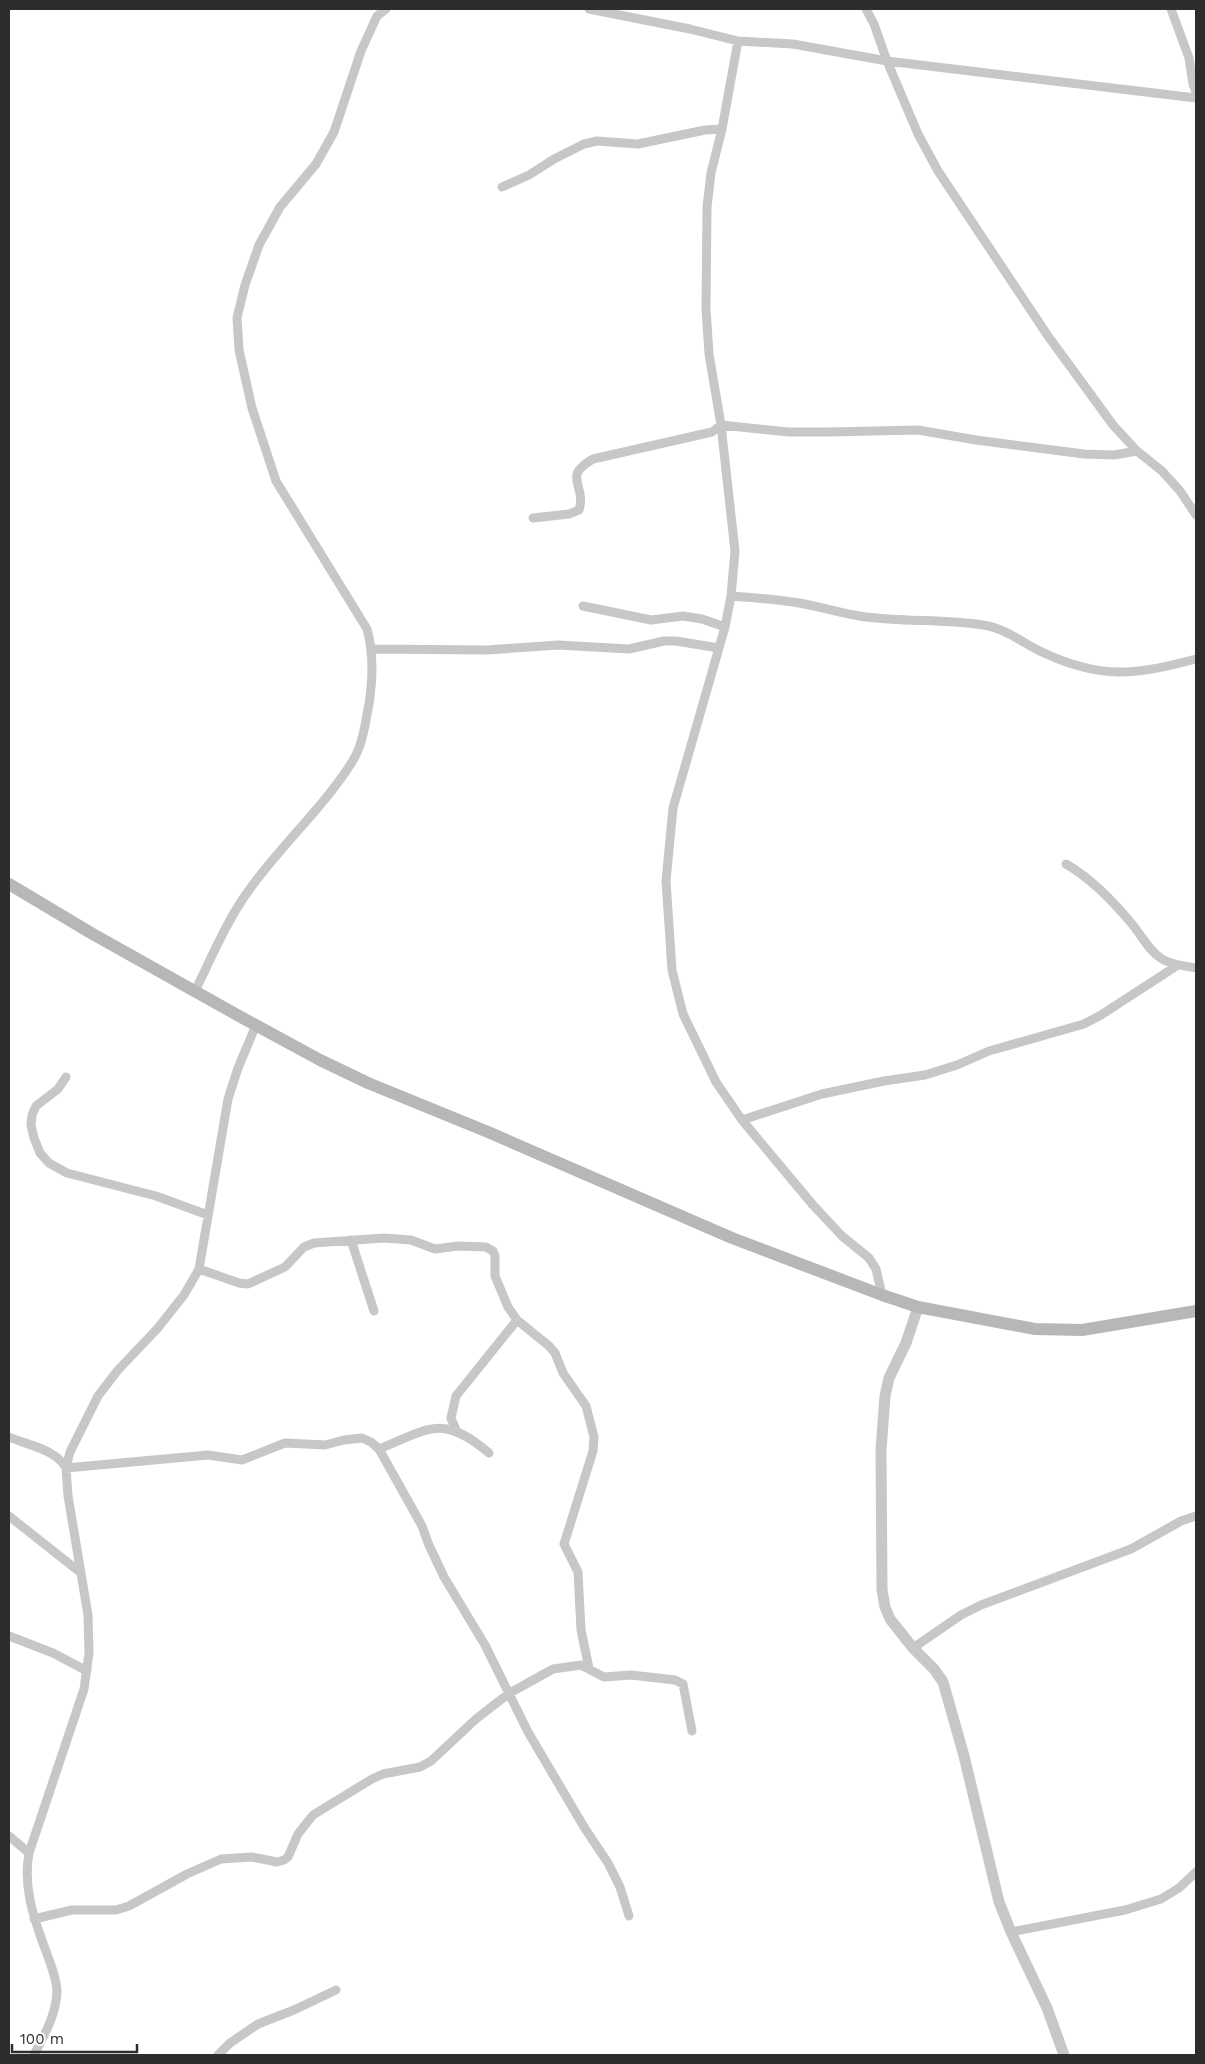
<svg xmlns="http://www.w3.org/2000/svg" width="1205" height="2064" viewBox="0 0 1205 2064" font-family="'Work Sans',sans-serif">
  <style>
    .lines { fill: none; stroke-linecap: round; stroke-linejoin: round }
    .minor { stroke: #c7c7c7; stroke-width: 9 }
    .tertiary { stroke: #c7c7c7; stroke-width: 11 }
    .secondary { stroke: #b7b7b7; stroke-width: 12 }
  </style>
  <rect width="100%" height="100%" fill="#fff"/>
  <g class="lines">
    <path class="minor" d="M589,9L690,29L738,41L793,44L887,61L1196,98
      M866,9L874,24L887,61L918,134L938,171L1048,336L1113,425L1137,451L1162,471L1180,491L1196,515
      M1171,9L1189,58L1193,84L1196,92
      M738,41L722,129L711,173L707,207L706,309L709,354L721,425L735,551L731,596L725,627L673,808L666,881L672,970L683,1014L716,1082L742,1120L813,1205L842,1236L869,1258L876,1269L882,1295
      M502,187L529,175L554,159L584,144L597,141L638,144L705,130L722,129
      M533,518L569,514L579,510C587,485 561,477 593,459L712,432L721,425L788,432H829L918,430L976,440L1084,454L1114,455L1137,451
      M731,596C754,598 777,599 799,603C822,607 844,614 866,617C905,622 945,619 983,625C1005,628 1023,643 1042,652C1101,680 1135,675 1196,659
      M583,606L651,620L683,616L702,619L725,627
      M373,649L487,650L558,645L629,649L664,641H676L719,648
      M1066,864C1092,879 1113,901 1132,924C1142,936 1149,951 1162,959C1172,965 1185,966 1196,968
      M195,991C212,957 227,920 249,890C281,845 323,808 352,762C363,745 365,724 369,704C373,678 374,654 367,629L276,481L252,408L239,350L237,318L245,285L259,245L280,207L316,164L334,132L361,51L377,16L386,9
      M66,1077L58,1089L36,1106L32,1115L31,1125L34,1138L40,1153L49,1163L67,1173L156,1196L208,1215
      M742,1120L822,1094L884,1081L925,1075L957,1065L989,1051L1084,1024L1101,1015L1178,965
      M351,1240L374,1311
      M199,1269L239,1283L248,1284L285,1267L304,1247L314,1243L384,1238L411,1240L435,1249L458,1246L486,1247L493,1251L495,1256V1276L508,1307L517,1320L549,1346L555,1353L563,1373L586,1406L594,1437L593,1451L564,1544L578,1572L581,1630L589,1668
      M456,1430L451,1418L456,1396L517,1320
      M9,1437C27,1445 56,1449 66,1468L208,1455L242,1460L285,1443L325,1445L344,1440L362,1438L371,1442L379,1449L422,1526L428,1543L444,1577L485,1645L528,1732L584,1827L608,1863L620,1887L629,1916
      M379,1449C430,1428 443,1414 489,1453
      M9,1516L81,1573
      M9,1636L53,1653L87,1671
      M913,1648L961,1615L981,1605L1131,1549L1181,1521L1196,1516
      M9,1836L29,1853
      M34,1919L72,1910H116L129,1906L187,1874L221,1859L252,1857L277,1862L284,1860L288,1857L298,1834L313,1815L372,1779L383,1774L420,1767L431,1761L476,1719L508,1694L553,1669L581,1665L604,1677L631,1675L675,1680L683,1684L692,1731
      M1011,1932L1125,1910L1161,1899L1179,1888L1196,1872
      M34,2055C44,2036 57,2013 57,1990C56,1975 49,1960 44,1946C33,1916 23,1886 29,1853L84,1689L89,1653L88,1615L68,1496L66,1468L70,1452L98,1396L118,1370L157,1329L184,1295L199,1269L228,1099L238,1068L256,1025
      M218,2055L230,2043L258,2024L294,2010L336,1990"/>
    <path class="tertiary" d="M918,1307L906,1343L889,1378L885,1396L881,1450L882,1590L885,1607L890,1619L913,1648L934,1669L943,1682L964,1756L999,1902L1011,1932L1047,2008L1064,2055"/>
    <path class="secondary" d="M9,884L91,933L239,1016L320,1060L368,1083L488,1132L732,1238L882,1295L918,1307L1035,1329L1082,1330L1196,1311"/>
  </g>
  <rect width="1205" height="2064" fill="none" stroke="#2d2d2d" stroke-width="20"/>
  <path d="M12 2044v8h125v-8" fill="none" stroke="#2d2d2d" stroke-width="2.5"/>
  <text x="20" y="2044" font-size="15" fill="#2d2d2d" stroke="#ffffff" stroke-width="4" paint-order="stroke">100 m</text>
</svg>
